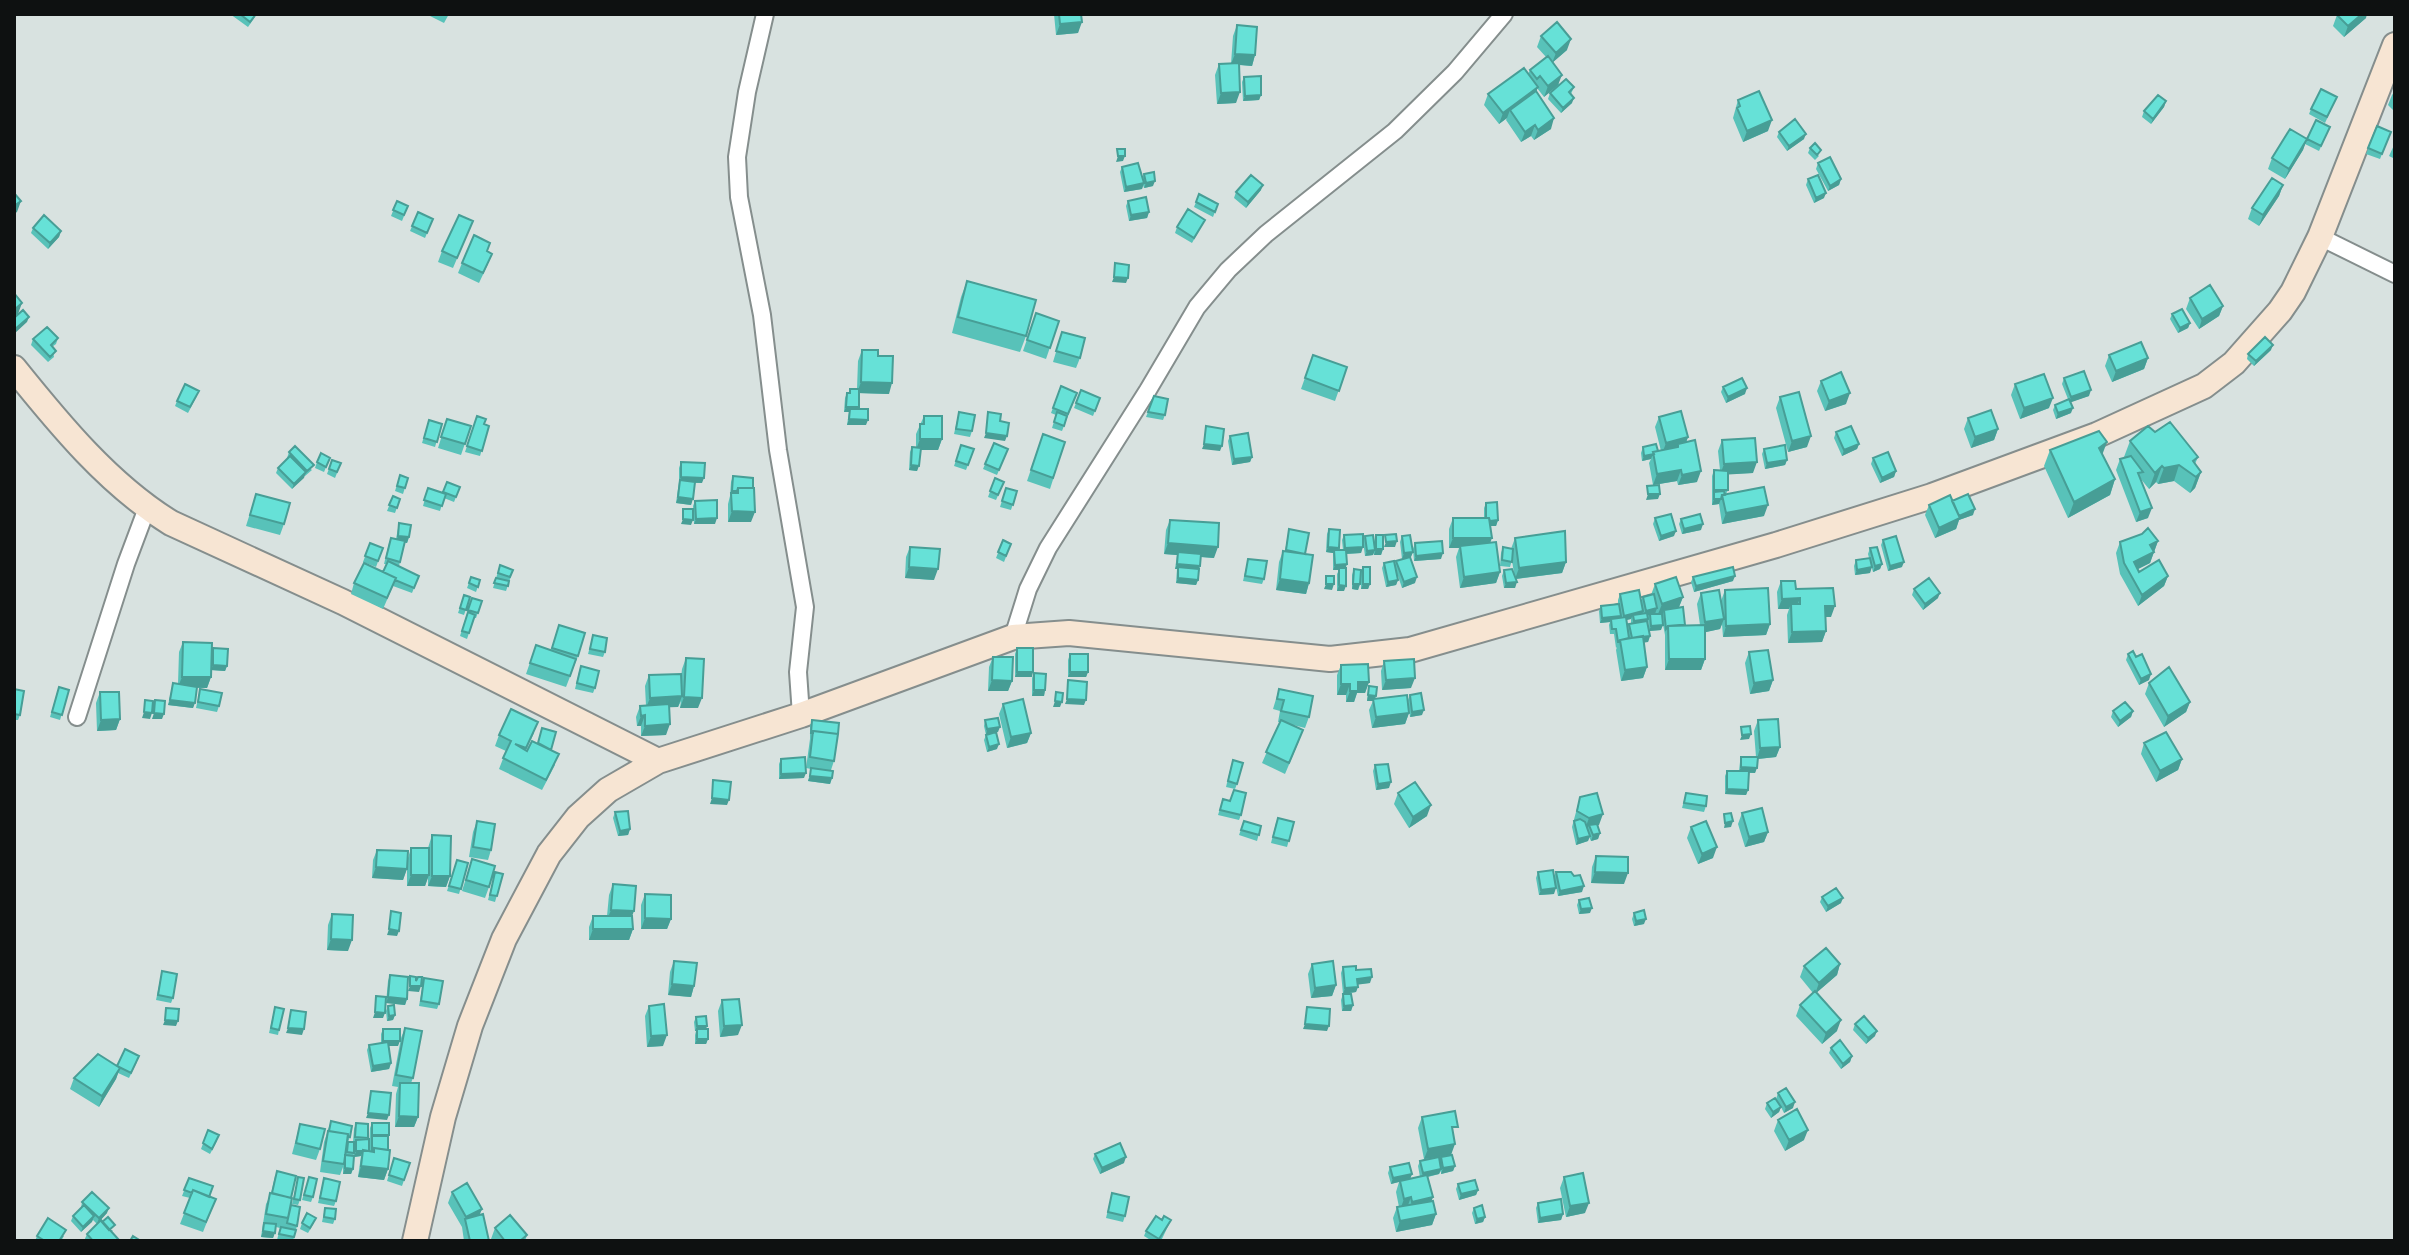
<svg xmlns="http://www.w3.org/2000/svg" width="2409" height="1255" viewBox="0 0 2409 1255" font-family="'Asap Condensed',sans-serif">
  <style>
    .lines { fill: none; stroke-linecap: round; stroke-linejoin: round }
    .street-casing { stroke: #858e8d; stroke-width: 20 }
    .secondary-casing { stroke: #858e8d; stroke-width: 28 }
    .street { stroke: #fff; stroke-width: 16 }
    .secondary { stroke: #f7e5d3; stroke-width: 24 }
    .wall { fill: #58c2b9; fill-rule: evenodd }
    .shaded-wall { fill: #479e96 }
    .building { fill: #66e1d7; stroke: #479e96; stroke-width: 2 }
  </style>
  <rect width="100%" height="100%" fill="#d8e2e0"/>
  <g class="lines">
    <defs>
      <path id="street" d="M765,14L747,92L737,157L739,197L762,315L778,450L805,607L798,672L801,715
        M2320,237L2395,274
        M1013,637L1028,589L1048,548L1148,390L1197,307L1228,270L1266,234L1395,131L1455,72L1504,14
        M77,717L126,564L147,508"/>
      <path id="secondary" d="M14,368C59,424 109,485 171,523L343,602L658,761
        M415,1241L443,1117L470,1026L504,939L549,854L578,817L608,790L658,761L801,715L1013,637L1069,633L1330,659L1410,650L1776,545L1932,496L2097,435L2204,386L2234,363L2280,311L2293,292L2320,237L2395,45"/>
    </defs>
    <use href="#street" class="street-casing"/>
    <use href="#secondary" class="secondary-casing"/>
    <use href="#street" class="street"/>
    <use href="#secondary" class="secondary"/>
  </g>
  <path class="wall" d="M230,14H257L248,27Z
    M426,14H449L444,23Z
    M1054,14H1081L1078,33L1056,35Z
    M2337,15L2366,18L2344,37L2333,26Z
    M1237,25L1255,55L1252,66L1239,65L1236,103L1217,104L1215,75L1219,64H1231L1233,36Z
    M1541,36L1567,50L1553,62L1559,85L1574,87L1571,94L1572,103L1561,113L1548,99L1550,93L1557,86L1544,97L1537,88L1536,92L1551,129L1534,140L1531,136L1521,142L1506,120L1507,118L1499,124L1484,105L1488,94L1528,74L1530,70L1546,57L1537,47Z
    M1244,77L1261,95L1259,100L1243,101L1242,82Z
    M2395,91V112L2388,105L2392,95Z
    M2337,97L2325,123L2309,114L2311,109Z
    M1738,100L1768,131L1743,142L1733,118Z
    M2166,101L2164,107L2151,124L2142,117L2144,111Z
    M2377,126L2391,132L2380,159L2366,154Z
    M2330,127L2319,151L2305,144L2303,150L2285,179L2268,169L2272,158Z
    M1779,132L1804,139L1787,151L1777,137Z
    M2395,143V159L2389,156Z
    M1810,148L1819,156L1815,160L1808,153Z
    M1818,163L1841,179L1839,185L1828,191L1816,169Z
    M1122,167L1142,178L1144,174L1153,186L1144,188L1143,185L1142,189L1124,192L1120,172Z
    M1808,179L1824,198L1814,203L1806,185Z
    M2283,185L2279,196L2259,226L2248,219L2252,208Z
    M1261,190L1246,208L1234,198L1236,192Z
    M397,201L408,206L402,221L391,216Z
    M1128,201L1149,212L1147,218L1129,221L1126,206Z
    M1196,202L1218,204L1213,217L1194,207Z
    M418,212L433,219L425,238L410,231Z
    M1205,220L1192,243L1175,233L1177,227Z
    M473,221L453,268L438,262L442,251Z
    M33,228L61,231L59,237L48,249L31,233Z
    M487,251L488,264L479,283L458,273L462,263Z
    M967,281L1026,336L1020,352L952,333L961,297Z
    M2190,298L2223,306L2219,316L2199,329L2186,309Z
    M1036,313L1059,321L1046,359L1023,351Z
    M2172,314L2190,323L2188,328L2178,333L2170,319Z
    M1062,332L1080,358L1076,368L1053,362Z
    M58,338L56,344L52,347L54,357L48,362L31,345L33,339Z
    M862,350L878,356L889,394L859,393L858,409L866,425H847L849,412H844L845,398L847,393H849L850,389H857L858,361Z
    M2271,350L2254,366L2247,359L2248,354Z
    M1313,355L1347,367L1335,401L1301,389Z
    M2109,355L2148,358L2144,369L2112,382L2105,366Z
    M2064,378L2089,396L2070,402L2071,413L2056,419L2053,410L2055,405L2068,399L2062,384Z
    M1821,381L1846,404L1825,411L1817,391Z
    M2015,384L2049,408L2020,419L2011,395Z
    M1061,386L1077,393L1062,431L1052,428L1056,415L1051,413Z
    M1723,387L1745,394L1726,403L1721,392Z
    M1081,390L1100,398L1093,416L1074,408Z
    M197,396L188,413L175,406L177,401Z
    M1154,396L1165,415L1163,420L1146,417Z
    M1780,397L1807,447L1788,452L1776,408Z
    M959,412L972,431L970,437L954,434Z
    M477,416L484,424L489,426L480,456L465,452Z
    M924,416L942,439L938,450H921L917,471L909,470L910,452L912,447H916V434Z
    M1659,417L1688,437L1686,442L1697,482L1678,485L1677,481L1653,485L1649,463L1651,459L1642,461L1641,453L1643,447L1658,451H1661L1655,427Z
    M1968,418L1998,429L1994,440L1971,448L1964,429Z
    M447,419L471,426L461,455L438,448Z
    M429,420L442,424L435,447L422,443Z
    M1836,432L1859,444L1857,449L1842,456L1834,438Z
    M2155,432L2198,457L2195,464L2201,472L2195,488L2190,493L2174,481L2158,484L2156,482L2149,489L2140,478L2148,518L2136,522L2116,470L2120,459L2125,458L2124,457L2130,441Z
    M1043,434L1065,442L1050,489L1027,481Z
    M1230,436L1252,457L1250,462L1232,465L1228,441Z
    M1722,440L1753,473L1728,474V490L1726,494L1764,516L1722,524L1719,504L1712,505V476L1714,470H1720L1718,451Z
    M994,443L1008,449L997,475L983,469Z
    M961,445L974,449L966,470L954,466Z
    M1764,449L1787,460L1785,465L1765,469L1762,454Z
    M2050,450L2115,479L2110,495L2068,518L2044,466Z
    M289,452L312,470L305,476V475L292,489L276,473L278,468L288,459L287,458Z
    M330,458L324,472L315,468L317,462Z
    M1873,458L1896,471L1894,477L1880,483L1871,464Z
    M332,460L341,463L335,478L327,474Z
    M681,462L702,483H695L691,505L676,503L679,482V468Z
    M400,475L408,478L403,494L395,491Z
    M733,476L751,522H728V504L730,496L731,482Z
    M995,478L1004,482L996,500L988,497Z
    M447,482L460,487L454,502L444,498L440,511L423,506L428,488L442,493Z
    M1006,488L1017,491L1011,510L1000,507Z
    M256,494L284,524L280,535L246,526Z
    M393,496L400,499L395,513L387,511Z
    M695,501L715,524H694L693,506Z
    M1952,501L1973,515L1959,520L1956,529L1935,538L1925,515L1929,505Z
    M1486,503L1498,520L1496,526H1490V542L1500,572L1496,583L1460,588L1456,557L1459,548H1449V529L1453,518H1484V508Z
    M1655,518L1674,536L1659,541L1653,524Z
    M1681,519L1701,530L1682,534L1679,524Z
    M1170,520L1214,558L1201,557L1198,580L1196,585L1176,583L1177,569H1175L1177,555L1164,554L1166,530Z
    M399,523L409,537L407,543L405,542L399,566L419,576L412,593L393,586L383,609L351,594L354,583L383,572L386,564H384L389,543L391,538L396,539Z
    M1289,529L1305,554L1309,583L1306,594L1276,590L1279,562L1283,551H1285Z
    M1329,529L1338,550H1343L1342,540L1344,535L1363,541L1365,536L1374,542L1376,535L1383,549L1381,555H1374V552L1373,555L1365,556L1363,541L1361,553L1347,554L1344,591H1337V574L1339,570H1333V553L1326,552L1327,534Z
    M1402,536L1413,552L1410,558L1415,583L1402,588L1398,576V580L1396,585L1386,587L1382,568L1384,563L1395,564L1396,561L1402,559L1400,542Z
    M1515,538L1566,562L1562,573L1516,579L1515,588H1504L1502,576L1504,570L1514,574L1512,560L1510,567L1500,566L1501,553L1503,547L1511,549Z
    M1003,540L1011,544L1004,562L996,558Z
    M1883,540L1902,567L1888,571L1881,545Z
    M2158,541L2150,563L2138,569L2139,572L2168,576L2164,586L2138,606L2120,574L2116,553L2120,542Z
    M370,543L383,548L376,567L363,562Z
    M1415,543L1441,559L1414,561L1413,549Z
    M910,547L934,580L905,578L906,557Z
    M1870,548L1882,564L1880,569L1873,572L1871,565L1870,573L1855,575L1854,566L1856,560L1869,558L1868,554Z
    M1248,559L1264,579L1262,584L1243,581Z
    M500,565L513,570L506,591L493,588Z
    M1363,567L1370,584L1368,589H1361V575L1360,584L1358,590L1352,589V575L1354,569L1361,571Z
    M471,577L480,580L476,592L467,588Z
    M1693,577L1733,581L1694,592L1691,582Z
    M1781,581L1796,589L1831,617H1825L1826,631L1822,642L1788,643L1787,615L1789,609H1778L1777,592Z
    M1655,584L1683,597L1679,607L1685,625H1700L1697,604L1701,593L1721,601L1725,590L1770,624L1766,635L1723,637L1722,624L1720,629L1705,632V659L1701,670H1665V635L1662,619L1661,630L1649,631L1648,620L1647,622L1650,636L1648,642H1644L1647,667L1643,678L1621,681L1616,650L1617,647L1616,648L1614,634H1610L1609,625L1610,622L1600,623L1599,611L1601,606L1618,604V600L1620,594L1641,601L1643,597L1651,595ZM1631,619V624H1629L1628,629L1626,620Z
    M1914,589L1938,598L1923,610L1912,595Z
    M464,595L470,597L464,615L458,613Z
    M472,598L482,601L476,618H474L467,639L460,636Z
    M559,625L578,656L566,687L526,674L536,645L551,650Z
    M593,635L605,652L603,657L588,654Z
    M183,642L212,653L213,648L227,666L225,671L211,670V677L207,688H197L193,708L168,705L173,683L178,684L179,652Z
    M1017,648L1032,677H1015V654Z
    M1749,652L1773,680L1769,691L1750,694L1745,663Z
    M1070,654L1088,672L1086,677H1068V660Z
    M2128,654L2149,680L2139,685L2126,660Z
    M993,657L1012,681L1008,691H988L989,667Z
    M686,658L698,708H680L681,701L678,707H669L666,735L641,736V726H637L636,717L640,706H646L645,686L649,675L681,678L682,669Z
    M1384,661L1411,688L1382,690L1381,671Z
    M1341,665L1369,682L1365,693H1357L1354,702H1346V695H1337V675Z
    M579,672L595,688L593,693L575,689Z
    M1034,673L1045,690L1044,696H1032V678Z
    M2149,683L2190,702L2186,712L2164,727L2145,694Z
    M1369,686L1376,696L1375,699L1409,713L1405,724L1372,728L1369,710L1373,701H1367Z
    M14,689L20,715L18,720H14Z
    M200,689L219,706L217,712L196,708Z
    M1279,689L1309,717L1305,728L1293,725L1299,741L1285,774L1262,763L1280,722H1278L1280,711L1273,709Z
    M69,690L60,720L50,717L57,693Z
    M100,692L120,719L116,730L97,731L96,703Z
    M1410,695L1422,715L1410,717L1408,700Z
    M1003,704L1031,733L1027,743L1007,748L999,714Z
    M2113,711H2133L2131,717L2118,727L2111,717Z
    M812,720L834,761L831,770L832,778L830,784L808,781L811,769L806,768L810,739V726Z
    M985,720L998,732H996L997,749L987,752L984,740L986,735L995,733L986,735L984,726Z
    M1758,720L1780,747L1776,757L1758,759L1755,773H1749L1748,790L1746,795L1725,794V776L1727,771H1739L1740,762L1741,757H1756L1754,731Z
    M534,733L526,750H551L555,765L542,790L499,769L506,751L495,746L499,735Z
    M2144,743L2182,759L2178,770L2156,782L2141,754Z
    M781,759L804,778L779,779V764Z
    M1375,765L1389,788L1376,790L1373,771Z
    M1231,766L1237,784L1235,789L1226,787Z
    M1398,793L1427,816L1409,828L1394,804Z
    M1686,793L1706,806L1704,812L1682,808Z
    M1580,797L1599,825H1598L1600,833L1598,839L1591,841L1589,837L1588,841L1576,845L1572,827Z
    M1223,799L1241,815L1239,820L1218,815Z
    M615,812L630,829L628,835L618,836L613,818Z
    M1742,813L1768,832L1764,842L1745,847L1738,824Z
    M477,821L491,850L488,860L469,857L473,832Z
    M1244,821L1261,826L1257,841L1239,835Z
    M1294,822L1287,847L1271,843L1276,823Z
    M1691,827L1713,858L1698,864L1687,838Z
    M432,835L450,876L446,887L428,886V877L425,886H407V868L403,880L372,878L373,860L377,850L408,858L411,848H428Z
    M1596,856L1624,884L1591,883L1592,867Z
    M472,859L489,887L485,898L462,891Z
    M457,860L468,863L459,894L447,891Z
    M495,872L503,874L495,902L488,900Z
    M1538,872L1554,894L1539,895L1536,878Z
    M1556,872L1582,892L1558,896L1554,877Z
    M613,884L632,916L633,929L629,940H589V927L593,916H607L609,895Z
    M645,894L671,919L667,929H641V905Z
    M1822,897L1841,903L1826,912L1820,902Z
    M1579,900L1590,913L1579,914L1577,905Z
    M1634,913L1644,924L1634,926L1632,919Z
    M332,914L348,951L327,950L328,925Z
    M674,961L694,986L691,997L668,995L670,972Z
    M1312,964L1336,985L1332,996L1311,998L1308,974Z
    M1840,964L1837,975L1816,993L1837,1031L1822,1044L1796,1016L1800,1005L1813,993L1800,977L1804,966Z
    M1343,967L1356,970L1370,983L1358,984L1356,992L1343,994L1341,973Z
    M162,971L173,998L171,1003L156,1000Z
    M390,975L407,999L405,1005L386,1003L388,981Z
    M424,978L439,1004L437,1009L419,1006Z
    M1343,994L1353,1005L1351,1011H1342L1341,1000Z
    M722,1000L738,1035L720,1037L718,1011Z
    M388,1006L395,1015L393,1020L387,1021L386,1011Z
    M649,1006L663,1046L647,1047L645,1016Z
    M275,1007L279,1030L278,1035L269,1033Z
    M696,1017L707,1026L706,1029L708,1039L706,1044H695V1035L696,1031H695L694,1022Z
    M1855,1024L1875,1036L1866,1044L1853,1030Z
    M405,1028L413,1078L411,1083L418,1117L414,1127H395L396,1094L398,1087L392,1086L401,1038Z
    M383,1029L398,1046H388L391,1063L389,1069L371,1072L367,1050L369,1045L381,1043V1034Z
    M1831,1048L1852,1056L1850,1062L1841,1069L1829,1053Z
    M137,1062L129,1078L118,1073L116,1079L99,1107L70,1089L74,1078Z
    M1778,1093L1793,1108L1784,1113L1781,1107L1779,1112L1771,1118L1765,1109L1767,1103L1776,1099Z
    M1422,1117L1454,1137L1451,1155L1455,1166L1453,1171L1441,1174V1171L1439,1174L1428,1177L1433,1197L1431,1201L1436,1214L1432,1225L1396,1232L1393,1218L1397,1207H1399L1396,1192L1399,1182L1391,1184L1388,1173L1390,1167L1412,1174L1410,1179L1420,1177L1418,1166L1420,1161L1424,1159L1418,1128Z
    M1778,1120L1804,1140L1785,1151L1774,1131Z
    M331,1121L350,1137L348,1142H353L354,1129L356,1123L367,1139L369,1151L370,1128L372,1123L389,1135L388,1169L384,1180L358,1177L361,1156L354,1157V1149L353,1169L351,1174H343V1167L340,1175L320,1172L324,1142Z
    M300,1124L320,1149L316,1160L292,1154Z
    M208,1130L217,1141L210,1154L201,1149Z
    M1095,1154L1124,1163L1100,1174L1093,1159Z
    M394,1158L410,1163L402,1186L387,1181Z
    M275,1176L291,1197L290,1207L297,1226L293,1241L277,1240L280,1228L276,1227L273,1238L261,1237L266,1204L271,1194Z
    M298,1177L300,1200L298,1205L292,1204Z
    M309,1177L313,1197L311,1202L302,1200Z
    M1564,1177L1585,1213L1566,1217L1560,1188Z
    M189,1178L209,1197L216,1199L203,1232L180,1224L190,1198L182,1196Z
    M324,1178L336,1201L334,1206L318,1203Z
    M1458,1184L1478,1190L1476,1195L1459,1200L1456,1189Z
    M452,1192L480,1215L489,1241H464L462,1227L448,1203Z
    M1112,1193L1125,1216L1123,1222L1106,1218Z
    M82,1202L107,1213L97,1224L93,1220L81,1232L71,1221L73,1216L81,1208Z
    M1538,1203L1563,1214L1561,1220L1538,1223L1536,1208Z
    M325,1208L335,1219L333,1224L322,1222Z
    M1474,1208L1485,1217L1483,1222L1475,1224L1472,1213Z
    M1162,1220H1171L1161,1241H1152L1144,1236L1146,1231Z
    M302,1223H314L308,1233L300,1229Z
    M495,1228L527,1235L525,1241H493L491,1239Z
    M113,1230L111,1232L119,1241H84L87,1234Z
    M37,1236H64L61,1241H35Z"/>
  <path class="shaded-wall" d="M2362,14H2367L2366,18L2344,37L2348,26Z
    M1082,22L1078,33L1056,35L1060,24Z
    M1571,39L1567,50L1552,63L1556,53Z
    M1235,54L1255,55L1252,66L1231,64Z
    M1562,75L1558,85L1544,97L1548,86Z
    M1538,87L1534,98L1510,110L1507,118L1499,124L1503,113Z
    M1240,92L1236,103L1217,104L1221,93Z
    M1261,95L1259,100L1243,101L1245,96Z
    M1574,98L1572,103L1561,113L1563,108Z
    M2166,101L2164,107L2151,124L2153,119Z
    M1554,118L1551,129L1534,140L1538,130Z
    M1772,120L1768,131L1743,142L1747,131Z
    M1535,125L1531,136L1521,142L1525,132Z
    M1806,134L1804,139L1787,151L1789,146Z
    M2307,139L2303,150L2285,179L2289,169Z
    M1118,156H1125L1123,161L1116,162Z
    M1841,179L1839,185L1828,191L1830,186Z
    M1155,181L1153,186L1144,188L1146,183Z
    M1144,183L1142,189L1124,192L1126,187Z
    M1263,185L1261,190L1246,208L1248,202Z
    M2283,185L2279,196L2259,226L2263,215Z
    M1826,193L1824,198L1814,203L1816,198Z
    M21,201L17,212L14,214V206Z
    M1149,212L1147,218L1129,221L1131,215Z
    M61,231L59,237L48,249L50,243Z
    M1114,277L1128,278L1126,283L1112,282Z
    M22,303L18,314L14,317V310Z
    M2223,306L2219,316L2199,329L2202,319Z
    M29,317L27,322L14,334V330Z
    M2190,323L2188,328L2178,333L2180,328Z
    M2273,345L2271,350L2254,366L2256,361Z
    M2148,358L2144,369L2112,382L2116,371Z
    M861,382L892,383L889,394L857,393Z
    M1747,388L1745,394L1726,403L1728,397Z
    M2091,390L2089,396L2069,403L2071,397Z
    M1850,393L1846,404L1825,411L1829,401Z
    M2053,398L2049,408L2020,419L2024,408Z
    M846,407H859L857,413L850,409L849,412H844Z
    M2073,408L2071,413L2056,419L2058,413Z
    M849,419L868,420L866,425H847Z
    M1998,429L1994,440L1971,448L1975,437Z
    M986,433L1007,436L1005,441L984,438Z
    M1811,436L1807,447L1788,452L1792,441Z
    M1688,437L1684,448L1678,447V444L1675,450L1662,454L1666,443Z
    M920,439H942L938,450H916Z
    M2107,442L2101,458L2099,448Z
    M1204,444L1222,446L1220,451L1202,449Z
    M1859,444L1857,449L1842,456L1844,450Z
    M1653,454L1651,459L1642,461L1644,456Z
    M1252,457L1250,462L1232,465L1234,459Z
    M1787,460L1785,465L1765,469L1767,463Z
    M1757,462L1753,473L1720,475L1724,464Z
    M911,465L919,466L917,471L909,470Z
    M2179,465L2174,481L2158,484L2164,468Z
    M2162,466L2156,482L2149,489L2155,473Z
    M1681,470L1677,481L1653,485L1657,474Z
    M1701,471L1697,482L1678,485L1682,475Z
    M1896,471L1894,477L1880,483L1882,478Z
    M306,472L304,478L292,489L294,484Z
    M2201,472L2195,488L2190,493L2196,477Z
    M681,477L704,478L702,483L679,482Z
    M2115,479L2110,495L2068,518L2074,502Z
    M1648,494H1660L1658,499L1646,500Z
    M678,497L693,499L691,505L676,503Z
    M1714,499H1721L1719,504L1712,505Z
    M1768,505L1764,516L1722,524L1726,513Z
    M2152,508L2148,518L2136,522L2140,512Z
    M1975,509L1973,515L1959,520L1956,529L1935,538L1939,528L1957,517Z
    M732,511L755,512L751,522H728Z
    M717,518L715,524H694L696,519Z
    M683,519L693,520L691,525L681,524Z
    M1498,520L1496,526H1484L1486,521Z
    M1703,524L1701,530L1682,534L1684,529Z
    M1676,531L1674,536L1659,541L1661,536Z
    M398,536L409,537L407,543L396,541Z
    M1453,538H1492L1488,549L1460,546L1459,548H1449Z
    M1397,541L1395,547H1384L1386,542Z
    M2158,541L2154,552L2146,556L2150,545Z
    M1168,543L1218,547L1214,558L1164,554Z
    M1328,547L1339,548L1337,553L1334,550L1333,553L1326,552Z
    M1363,547L1361,553L1343,554L1345,548Z
    M1376,549H1383L1381,555H1374Z
    M1375,550L1373,555L1365,556L1367,551Z
    M1413,552L1411,557L1402,559L1404,553Z
    M2154,552L2150,563L2130,573L2134,562Z
    M1443,553L1441,559L1414,561L1416,556Z
    M1566,562L1562,573L1515,579L1519,568Z
    M1904,562L1902,567L1888,571L1890,566Z
    M1177,564L1200,566L1198,571L1178,567L1177,569H1175Z
    M1347,564L1345,570H1333L1335,565Z
    M1882,564L1880,569L1873,572L1875,566Z
    M909,567L938,569L934,580L905,578Z
    M1872,567L1870,573L1855,575L1857,570Z
    M1500,572L1496,583L1460,588L1464,577Z
    M1735,576L1733,581L1694,592L1696,586Z
    M2168,576L2164,586L2138,606L2142,595Z
    M1417,577L1415,583L1402,588L1404,582Z
    M1178,578L1198,580L1196,585L1176,583Z
    M1280,579L1309,583L1306,594L1276,590Z
    M1398,580L1396,585L1386,587L1388,582Z
    M1517,582L1515,588H1504L1506,583Z
    M1326,584H1334L1332,590L1324,589Z
    M1353,584H1360L1358,590L1352,589Z
    M1363,584H1370L1368,589H1361Z
    M1339,585L1346,586L1344,591H1337Z
    M1940,593L1938,598L1923,610L1925,604Z
    M1683,597L1679,607L1664,610L1663,613L1658,614L1662,604Z
    M1800,598L1796,609L1791,604L1789,609H1778L1782,599Z
    M1825,606H1835L1831,617H1821Z
    M1657,608L1655,614L1644,616L1646,611Z
    M1643,611L1642,617L1633,615L1631,619L1622,621L1624,616Z
    M1621,616L1619,621L1611,619L1610,622L1600,623L1602,618Z
    M1724,619L1720,629L1702,633L1705,622Z
    M1770,624L1766,635L1723,637L1726,626Z
    M1663,625L1661,630L1649,631L1651,626Z
    M1826,631L1822,642L1788,643L1792,632Z
    M1650,636L1648,642L1630,645L1632,640Z
    M1669,659H1705L1701,670H1665Z
    M213,665L227,666L225,671L211,670Z
    M1647,667L1643,678L1621,681L1625,670Z
    M1017,672H1033L1032,677H1015Z
    M1070,672H1088L1086,677H1068Z
    M2151,674L2149,680L2139,685L2141,679Z
    M182,677H211L207,688L178,687Z
    M1415,678L1411,688L1382,690L1386,680Z
    M992,680L1012,681L1008,691H988Z
    M1773,680L1769,691L1750,694L1754,683Z
    M1358,682H1369L1365,693H1357L1354,702H1346L1350,691Z
    M1341,684H1350L1346,695H1337Z
    M1034,690H1045L1044,696H1032Z
    M1368,695L1376,696L1374,701H1367Z
    M682,696L678,707L646,708L650,698Z
    M684,697L702,698L698,708H680Z
    M1067,699L1086,700L1084,705L1065,704Z
    M170,700L195,703L193,708L168,705Z
    M1055,701L1062,702L1060,707H1053Z
    M2190,702L2186,712L2164,727L2168,716Z
    M1424,710L1422,715L1410,717L1412,712Z
    M2133,711L2131,717L2118,727L2120,721Z
    M144,712L152,713L150,719L142,718Z
    M154,713L164,714L162,719H152Z
    M1409,713L1405,724L1372,728L1376,717Z
    M645,715L641,726H637L641,716Z
    M120,719L116,730L97,731L101,720Z
    M670,724L666,735L641,736L645,726Z
    M1000,727L998,732L986,735L987,729Z
    M1031,733L1027,743L1007,748L1011,737Z
    M1751,734L1749,739L1740,740L1742,735Z
    M999,744L997,749L987,752L989,747Z
    M1780,747L1776,757L1757,759L1760,748Z
    M2182,759L2178,770L2156,782L2160,771Z
    M1741,767L1757,768L1755,773L1739,772Z
    M806,773L804,778L779,779L781,774Z
    M810,776L832,778L830,784L808,781Z
    M1391,782L1389,788L1376,790L1378,784Z
    M1727,789L1748,790L1746,795L1725,794Z
    M712,798L729,800L727,805L710,804Z
    M1431,805L1427,816L1409,828L1413,817Z
    M1603,814L1599,825L1590,828L1589,825L1588,828L1585,829L1589,818Z
    M1733,821L1731,827L1724,828L1725,823Z
    M630,829L628,835L618,836L620,831Z
    M1768,832L1764,842L1745,847L1749,837Z
    M1600,833L1598,839L1591,841L1593,835Z
    M1590,836L1588,841L1576,845L1578,839Z
    M1717,847L1713,858L1698,864L1702,854Z
    M376,867L407,869L403,880L372,878Z
    M1595,872L1628,873L1624,884L1591,883Z
    M411,875H429L425,886H407Z
    M432,876H450L446,887L428,886Z
    M1584,886L1582,892L1558,896L1560,891Z
    M1556,888L1554,894L1539,895L1541,890Z
    M1843,898L1841,903L1826,912L1828,906Z
    M1592,908L1590,913L1579,914L1581,909Z
    M611,910L634,911L630,922L607,920Z
    M645,918L671,919L667,929H641Z
    M1646,919L1644,924L1634,926L1636,921Z
    M389,929L399,931L397,936L387,935Z
    M593,929H633L629,940H589Z
    M331,939L352,940L348,951L327,950Z
    M1840,964L1837,975L1815,994L1819,983Z
    M1372,977L1370,983L1355,985L1357,979Z
    M672,984L694,986L691,997L668,995Z
    M1336,985L1332,996L1311,998L1315,988Z
    M410,986H421L419,992L408,991Z
    M1358,987L1356,992L1343,994L1345,988Z
    M388,997L407,999L405,1005L386,1003Z
    M1353,1005L1351,1011H1342L1344,1006Z
    M375,1012L385,1013L383,1018H373Z
    M395,1015L393,1020L387,1021L389,1016Z
    M165,1020L178,1021L176,1026L163,1025Z
    M1841,1020L1837,1031L1822,1044L1826,1033Z
    M1305,1024L1329,1026L1327,1031L1303,1029Z
    M742,1025L738,1035L720,1037L724,1026Z
    M697,1026H707L705,1031H695Z
    M288,1028L304,1029L302,1035L286,1033Z
    M1877,1031L1875,1036L1866,1044L1868,1038Z
    M667,1035L663,1046L647,1047L651,1036Z
    M697,1039H708L706,1044H695Z
    M383,1041H400L398,1046H381Z
    M1852,1056L1850,1062L1841,1069L1843,1064Z
    M391,1063L389,1069L371,1072L373,1066Z
    M120,1068L116,1079L99,1107L102,1096Z
    M1795,1102L1793,1108L1784,1113L1786,1107Z
    M1781,1107L1779,1112L1771,1118L1773,1112Z
    M368,1113L389,1115L387,1120L366,1118Z
    M399,1116L418,1117L414,1127H395Z
    M1808,1130L1804,1140L1785,1151L1789,1140Z
    M1455,1144L1451,1155L1424,1159L1428,1149Z
    M356,1151H363L361,1156L354,1157Z
    M1126,1157L1124,1163L1100,1174L1102,1168Z
    M361,1166L388,1169L384,1180L358,1177Z
    M1455,1166L1453,1171L1441,1174L1443,1168Z
    M345,1168L353,1169L351,1174H343Z
    M1441,1169L1439,1174L1421,1178L1423,1173Z
    M1412,1174L1410,1179L1391,1184L1393,1178Z
    M1478,1190L1476,1195L1459,1200L1461,1194Z
    M1411,1197L1407,1208L1400,1210L1404,1199Z
    M1433,1197L1429,1208L1408,1212L1412,1202Z
    M1589,1203L1585,1213L1566,1217L1570,1206Z
    M109,1208L107,1213L97,1224L99,1218Z
    M482,1209L478,1219L467,1226L466,1217Z
    M1436,1214L1432,1225L1396,1232L1400,1221Z
    M1563,1214L1561,1220L1538,1223L1540,1218Z
    M94,1216L92,1222L81,1232L83,1227Z
    M1485,1217L1483,1222L1475,1224L1477,1219Z
    M263,1231L275,1233L273,1238L261,1237Z"/>
  <path class="building" d="M240,14H256L250,22Z
    M1059,14H1081L1082,22L1060,24Z
    M2338,14H2362L2348,26L2337,15Z
    M1557,22L1571,39L1556,53L1541,36Z
    M1237,25L1257,27L1255,55L1235,54Z
    M1548,56L1562,75L1548,86L1540,76L1537,79L1530,70Z
    M1239,63L1240,92L1221,93L1219,64Z
    M1524,68L1538,87L1503,113L1488,94Z
    M1261,76V95L1245,96L1244,77Z
    M1566,79L1574,87L1569,92L1574,98L1563,108L1550,93Z
    M2321,89L2337,97L2327,117L2311,109Z
    M1536,91L1554,118L1538,130L1535,125L1525,132L1510,110Z
    M1759,91L1772,120L1747,131L1737,108L1740,106L1738,100Z
    M2158,95L2166,101L2153,119L2144,111Z
    M1795,119L1806,134L1789,146L1779,132Z
    M2316,120L2330,127L2321,146L2307,139Z
    M2377,126L2391,132L2382,154L2368,148Z
    M2290,129L2307,139L2289,169L2272,158Z
    M1815,143L1821,150L1817,155L1810,148Z
    M1117,149H1125V156H1118Z
    M1830,157L1841,179L1830,186L1818,163Z
    M1138,163L1144,183L1126,187L1122,167Z
    M1154,172L1155,181L1146,183L1144,174Z
    M1251,175L1263,185L1248,202L1236,192Z
    M1818,175L1826,193L1816,198L1808,179Z
    M2272,178L2283,185L2263,215L2252,208Z
    M14,193L21,201L14,206Z
    M1199,194L1218,204L1215,212L1196,202Z
    M1146,197L1149,212L1131,215L1128,201Z
    M397,201L408,206L404,215L393,210Z
    M1188,209L1205,220L1194,238L1177,227Z
    M418,212L433,219L427,233L412,226Z
    M44,215L61,231L50,243L33,228Z
    M459,215L473,221L457,258L442,251Z
    M474,235L490,243L487,251L492,254L483,273L462,263Z
    M1115,263L1129,265L1128,278L1114,277Z
    M967,281L1036,300L1026,336L958,317Z
    M2210,285L2223,306L2202,319L2190,298Z
    M14,293L22,303L14,310Z
    M2182,309L2190,323L2180,328L2172,314Z
    M23,310L29,317L14,330V318Z
    M1036,313L1059,321L1050,348L1027,340Z
    M47,327L58,338L51,345L56,351L50,357L33,339Z
    M1062,332L1085,338L1080,358L1056,351Z
    M2265,337L2273,345L2256,361L2248,354Z
    M2141,342L2148,358L2116,371L2109,355Z
    M862,350H878V356H893L892,383L861,382Z
    M1313,355L1347,367L1339,391L1305,378Z
    M2084,371L2091,390L2071,397L2064,378Z
    M1841,372L1850,393L1829,401L1821,381Z
    M2044,374L2053,398L2024,408L2015,384Z
    M1742,378L1747,388L1728,397L1723,387Z
    M185,384L199,391L190,407L177,401Z
    M1061,386L1077,393L1068,414L1053,408Z
    M850,389H859V407H846L847,393H850Z
    M1081,390L1100,398L1095,411L1076,403Z
    M1799,392L1811,436L1792,441L1780,397Z
    M1154,396L1168,399L1165,415L1148,412Z
    M2069,399L2073,408L2058,413L2055,405Z
    M850,409H868V420L849,419Z
    M1991,410L1998,429L1975,437L1968,418Z
    M1681,411L1688,437L1666,443L1659,417Z
    M959,412L975,415L972,431L956,429Z
    M988,412L1001,414L1000,421L1009,423L1007,436L986,433Z
    M1057,412L1067,416L1064,426L1054,422Z
    M477,416L486,419L484,424L489,426L482,451L467,446Z
    M924,416H942V439H920V424H924Z
    M447,419L471,426L465,444L441,437Z
    M429,420L442,424L437,442L424,438Z
    M2170,422L2198,457L2193,461L2201,472L2196,477L2179,465L2164,468L2162,466L2155,473L2130,441L2148,426L2155,432Z
    M1206,426L1224,429L1222,446L1204,444Z
    M1851,426L1859,444L1844,450L1836,432Z
    M2099,431L2107,442L2099,448L2115,479L2074,502L2050,450Z
    M1248,433L1252,457L1234,459L1230,436Z
    M1043,434L1065,442L1053,478L1031,470Z
    M1755,438L1757,462L1724,464L1722,440Z
    M1695,440L1701,471L1682,475L1681,470L1657,474L1653,452L1678,447V444Z
    M994,443L1008,449L999,470L985,464Z
    M1656,444L1658,451L1653,452L1654,454L1644,456L1643,447Z
    M961,445L974,449L968,465L956,461Z
    M1785,445L1787,460L1767,463L1764,449Z
    M295,446L314,465L307,471L289,452Z
    M912,447L921,448L919,466L911,465Z
    M1888,452L1896,471L1882,478L1873,458Z
    M321,453L330,458L326,467L317,462Z
    M290,456L306,472L294,484L278,468Z
    M2131,456L2143,472L2138,473L2152,508L2140,512L2120,459Z
    M332,460L341,463L337,472L329,469Z
    M681,462L705,463L704,478L681,477Z
    M1714,470L1728,471V490H1714Z
    M400,475L408,478L405,488L397,486Z
    M733,476L753,478V488H738L737,491H732Z
    M995,478L1004,482L998,495L990,491Z
    M680,480L695,482L693,499L678,497Z
    M447,482L460,487L456,497L443,492Z
    M1659,485L1660,494H1648L1647,486Z
    M1764,487L1768,505L1726,513L1722,495Z
    M428,488L446,494L442,506L424,500Z
    M738,488H754L755,512L732,511L731,493H738Z
    M1006,488L1017,491L1013,505L1002,501Z
    M1724,491L1725,495H1722L1721,499H1714V492Z
    M256,494L290,503L284,524L250,515Z
    M1968,494L1975,509L1959,516L1952,501Z
    M1950,495L1960,518L1939,528L1929,505Z
    M393,496L400,499L397,508L389,505Z
    M717,500V518L696,519L695,501Z
    M1497,502L1498,520L1490,521L1489,518H1486V503Z
    M683,509H693V520L683,519Z
    M1671,514L1676,531L1661,536L1655,518Z
    M1700,514L1703,524L1684,529L1681,519Z
    M1453,518H1489L1492,538H1453Z
    M1170,520L1219,523L1218,547L1168,543Z
    M399,523L411,525L409,537L398,536Z
    M2148,528L2158,541L2150,545L2154,552L2134,562L2139,572L2159,560L2168,576L2142,595L2124,563L2120,542L2142,534Z
    M1289,529L1309,533L1305,554L1286,550Z
    M1329,529L1340,530L1339,548L1328,547Z
    M1565,531L1566,562L1519,568L1515,538Z
    M1363,534V547L1345,548L1344,535Z
    M1396,534L1397,541L1386,542L1385,535Z
    M1373,535L1375,550L1367,551L1365,536Z
    M1376,535H1383V549H1376Z
    M1410,535L1413,552L1404,553L1402,536Z
    M1896,536L1904,562L1890,566L1883,540Z
    M391,538L405,541L400,562L386,558Z
    M1003,540L1011,544L1006,556L998,552Z
    M1442,541L1443,553L1416,556L1415,543Z
    M1496,542L1500,572L1464,577L1460,546Z
    M370,543L383,548L378,561L365,556Z
    M910,547L940,549L938,569L909,567Z
    M1503,547L1513,549L1512,562L1502,560Z
    M1877,547L1882,564L1875,566L1870,548Z
    M1334,550H1346L1347,564L1335,565Z
    M1283,551L1313,555L1309,583L1280,579Z
    M1178,552L1201,554L1200,566L1177,564Z
    M1410,557L1417,577L1404,582L1396,561Z
    M1870,558L1872,567L1857,570L1856,560Z
    M1248,559L1267,561L1264,579L1245,576Z
    M388,561L419,576L414,588L395,580L396,578L383,572Z
    M1394,561L1398,580L1388,582L1384,563Z
    M364,563L396,578L387,598L354,583Z
    M500,565L513,570L510,577L498,573Z
    M1178,567L1199,569L1198,580L1178,578Z
    M1363,567H1370V584H1363Z
    M1733,567L1735,576L1696,586L1693,577Z
    M1339,568H1346V586L1339,585Z
    M1354,569L1361,570L1360,584H1353Z
    M1512,569L1517,582L1506,583L1504,570Z
    M1326,576H1334V584H1326Z
    M471,577L480,580L478,587L469,583Z
    M1676,577L1683,597L1662,604L1655,584Z
    M496,578L509,581L508,586L494,583Z
    M1929,578L1940,593L1925,604L1914,589Z
    M1781,581H1795L1796,589L1833,588L1835,606H1825L1826,631L1792,632L1791,604H1800V598L1782,599Z
    M1768,588L1770,624L1726,626L1725,590Z
    M1639,590L1643,611L1624,616L1620,594Z
    M1719,590L1724,619L1705,622L1701,593Z
    M1654,594L1657,608L1646,611L1643,597Z
    M464,595L470,597L466,610L460,608Z
    M472,598L482,601L478,613L468,610Z
    M1619,604L1621,616L1602,618L1601,606Z
    M1683,607L1685,625L1668,626L1666,629L1664,610Z
    M468,612L475,615L469,633L462,631Z
    M1647,613L1648,619L1634,621L1633,615Z
    M1650,614H1662L1663,625L1651,626Z
    M1626,617L1629,638L1620,640L1619,642H1618L1616,629H1612L1611,619Z
    M1647,621L1650,636L1632,638L1629,624Z
    M559,625L585,633L578,656L552,648Z
    M1705,625V659H1669L1668,626Z
    M593,635L607,638L605,652L590,649Z
    M1643,636L1647,667L1625,670L1620,640Z
    M183,642L212,643L211,677H182Z
    M536,645L576,659L570,676L530,663Z
    M213,648L228,649L227,666L213,665Z
    M1017,648H1033V672H1017Z
    M1768,650L1773,680L1754,683L1749,652Z
    M2133,651L2136,657L2142,654L2151,674L2141,679L2128,654Z
    M1070,654H1088V672H1070Z
    M993,657H1013L1012,681L992,680Z
    M686,658L704,659L702,698L684,697Z
    M1414,659L1415,678L1386,680L1384,661Z
    M1368,664L1369,682H1358V691H1350V684H1341V665Z
    M581,666L599,671L595,688L577,683Z
    M2169,667L2190,702L2168,716L2149,683Z
    M1034,673L1046,674L1045,690H1034Z
    M681,674L682,696L650,698L649,675Z
    M1068,680L1087,682L1086,700L1067,699Z
    M173,683L197,687L195,703L170,700Z
    M1369,686L1377,687L1376,696L1368,695Z
    M59,687L69,690L62,715L52,712Z
    M14,689L24,691L20,715L14,714Z
    M200,689L222,693L219,706L198,702Z
    M1279,689L1313,696L1309,717L1281,711L1284,700L1277,699Z
    M100,692H119L120,719L101,720Z
    M1056,692L1063,693L1062,702L1055,701Z
    M1421,693L1424,710L1412,712L1410,695Z
    M1407,695L1409,713L1376,717L1373,699Z
    M1023,699L1031,733L1011,737L1003,704Z
    M145,700L153,701L152,713L144,712Z
    M155,700L165,701L164,714L154,713Z
    M2125,702L2133,711L2120,721L2113,711Z
    M669,704L670,724L645,726V715L641,716L640,706Z
    M511,709L538,722L526,748L515,744L527,751L532,741L559,754L546,780L503,758L511,741L499,735Z
    M998,718L1000,727L987,729L985,720Z
    M1778,719L1780,747L1760,748L1758,720Z
    M812,720L839,723L838,734L813,731V733H811Z
    M1281,720L1303,730L1289,763L1266,752Z
    M1750,726L1751,734L1742,735L1741,727Z
    M542,728L556,732L551,750L538,743Z
    M813,731L838,734L834,761L810,757Z
    M996,732L999,744L989,747L986,735Z
    M2166,732L2182,759L2160,771L2144,743Z
    M805,757L806,773L781,774V759Z
    M1741,757H1758L1757,768L1741,767Z
    M1233,760L1243,763L1237,784L1228,781Z
    M1388,764L1391,782L1378,784L1375,765Z
    M811,768L833,771L832,778L810,776Z
    M1727,771H1749L1748,790L1727,789Z
    M713,780L731,782L729,800L712,798Z
    M1415,782L1431,805L1413,817L1398,793Z
    M1234,790L1246,793L1241,815L1220,810L1223,799L1230,801Z
    M1597,793L1603,814L1589,818L1577,811L1580,797Z
    M1686,793L1707,796L1706,806L1684,803Z
    M1762,808L1768,832L1749,837L1742,813Z
    M628,811L630,829L620,831L615,812Z
    M1731,813L1733,821L1725,823L1724,814Z
    M1278,818L1294,822L1289,841L1273,837Z
    M1580,819L1585,822L1590,836L1578,839L1574,821Z
    M477,821L495,824L491,850L473,847Z
    M1244,821L1261,826L1259,835L1241,830Z
    M1706,821L1717,847L1702,854L1691,827Z
    M1597,824L1600,833L1593,835L1589,825Z
    M432,835L451,836L450,876H432Z
    M411,848H429V875H411Z
    M377,850L408,851L407,869L376,867Z
    M1596,856L1628,857V873L1595,872Z
    M472,859L495,866L489,887L466,880Z
    M457,860L468,863L461,889L449,886Z
    M1553,870L1556,888L1541,890L1538,872Z
    M495,872L503,874L497,896L490,895Z
    M1556,872H1571L1574,876L1580,875L1584,886L1560,891Z
    M613,884L636,886L634,911L611,910Z
    M1836,888L1843,898L1828,906L1822,897Z
    M645,894L671,895V919L645,918Z
    M1589,898L1592,908L1581,909L1579,900Z
    M1644,910L1646,919L1636,921L1634,913Z
    M391,911L401,913L399,931L389,929Z
    M332,914L353,915L352,940L331,939Z
    M593,916H632L633,929H593Z
    M1826,948L1840,964L1819,983L1804,966Z
    M674,961L697,963L694,986L672,984Z
    M1333,961L1336,985L1315,988L1312,964Z
    M1356,966V970L1371,969L1372,977L1357,979L1358,987L1345,988L1343,967Z
    M162,971L177,974L173,998L158,995Z
    M390,975L408,977L407,999L388,997Z
    M410,976L416,977V981L418,977H422L421,986H410Z
    M424,978L443,981L439,1004L421,1001Z
    M1815,991L1841,1020L1826,1033L1800,1005Z
    M1343,994H1351L1353,1005L1344,1006Z
    M376,996L386,997L385,1013L375,1012Z
    M739,999L742,1025L724,1026L722,1000Z
    M664,1004L667,1035L651,1036L649,1006Z
    M394,1005L395,1015L389,1016L388,1006Z
    M275,1007L284,1009L279,1030L271,1028Z
    M1307,1007L1330,1009L1329,1026L1305,1024Z
    M166,1008L179,1009L178,1021L165,1020Z
    M291,1010L306,1012L304,1029L288,1028Z
    M706,1016L707,1026H697L696,1017Z
    M1864,1016L1877,1031L1868,1038L1855,1024Z
    M405,1028L422,1031L413,1078L396,1075Z
    M383,1029H400V1041H383Z
    M697,1029H708V1039H697Z
    M1840,1040L1852,1056L1843,1064L1831,1048Z
    M388,1042L391,1063L373,1066L369,1045Z
    M125,1049L139,1056L131,1073L117,1066Z
    M98,1054L120,1068L102,1096L74,1078Z
    M400,1083H419L418,1117L399,1116Z
    M1786,1088L1795,1102L1786,1107L1778,1093Z
    M371,1091L391,1093L389,1115L368,1113Z
    M1775,1098L1781,1107L1773,1112L1767,1103Z
    M1797,1109L1808,1130L1789,1140L1778,1120Z
    M1455,1111L1458,1127H1452L1455,1144L1428,1149L1422,1117Z
    M331,1121L352,1126L350,1137L348,1136V1134L329,1131Z
    M356,1123L368,1124V1138L355,1137Z
    M372,1123H389V1135H372Z
    M300,1124L325,1129L320,1149L296,1143Z
    M208,1130L219,1135L212,1149L203,1143Z
    M328,1131L348,1134L344,1164L323,1161Z
    M372,1136H388V1150L374,1148V1151H372Z
    M369,1139V1151H356V1140Z
    M348,1142H354V1153L347,1152Z
    M1120,1143L1126,1157L1102,1168L1095,1154Z
    M374,1148L390,1150L388,1169L361,1166L363,1150L374,1152Z
    M345,1155L354,1156L353,1169L345,1168Z
    M1452,1155L1455,1166L1443,1168L1441,1157Z
    M1439,1157L1441,1169L1423,1173L1420,1161Z
    M394,1158L410,1163L404,1180L389,1175Z
    M1409,1163L1412,1174L1393,1178L1390,1167Z
    M277,1171L296,1176L291,1198L272,1193Z
    M1583,1173L1589,1203L1570,1206L1564,1177Z
    M1427,1175L1433,1197L1412,1202L1411,1197L1404,1199L1400,1181Z
    M298,1177L304,1178L300,1200L294,1199Z
    M309,1177L317,1179L313,1197L304,1195Z
    M189,1178L213,1186L209,1197L193,1190L192,1193L184,1190Z
    M324,1178L340,1182L336,1201L320,1198Z
    M1475,1180L1478,1190L1461,1194L1458,1184Z
    M467,1183L482,1209L466,1217L452,1192Z
    M193,1190L216,1199L206,1222L184,1213Z
    M92,1192L109,1208L99,1218L82,1202Z
    M270,1193L292,1198L288,1218L266,1214Z
    M1112,1193L1129,1197L1125,1216L1108,1212Z
    M1561,1199L1563,1214L1540,1218L1538,1203Z
    M1433,1201L1436,1214L1400,1221L1397,1207Z
    M84,1205L94,1216L83,1227L73,1216Z
    M291,1205L300,1207L297,1226L287,1223Z
    M1482,1205L1485,1217L1477,1219L1474,1208Z
    M325,1208L336,1209L335,1219L324,1217Z
    M307,1213L316,1218L310,1228L302,1223Z
    M483,1214L489,1241H470L465,1219Z
    M510,1215L527,1235L520,1241H505L495,1228Z
    M1156,1216L1162,1220L1164,1216L1171,1220L1159,1239L1146,1231Z
    M108,1217L115,1225L109,1230L102,1222Z
    M48,1218L66,1230L59,1241H45L37,1236Z
    M101,1220L119,1240L118,1241H93L87,1234Z
    M264,1223L276,1224L275,1233L263,1231Z
    M281,1227L296,1230L294,1237L279,1234Z
    M133,1236L141,1241H130Z"/>
  <rect width="2409" height="1255" fill="none" stroke="#0e1111" stroke-width="32"/>
</svg>
